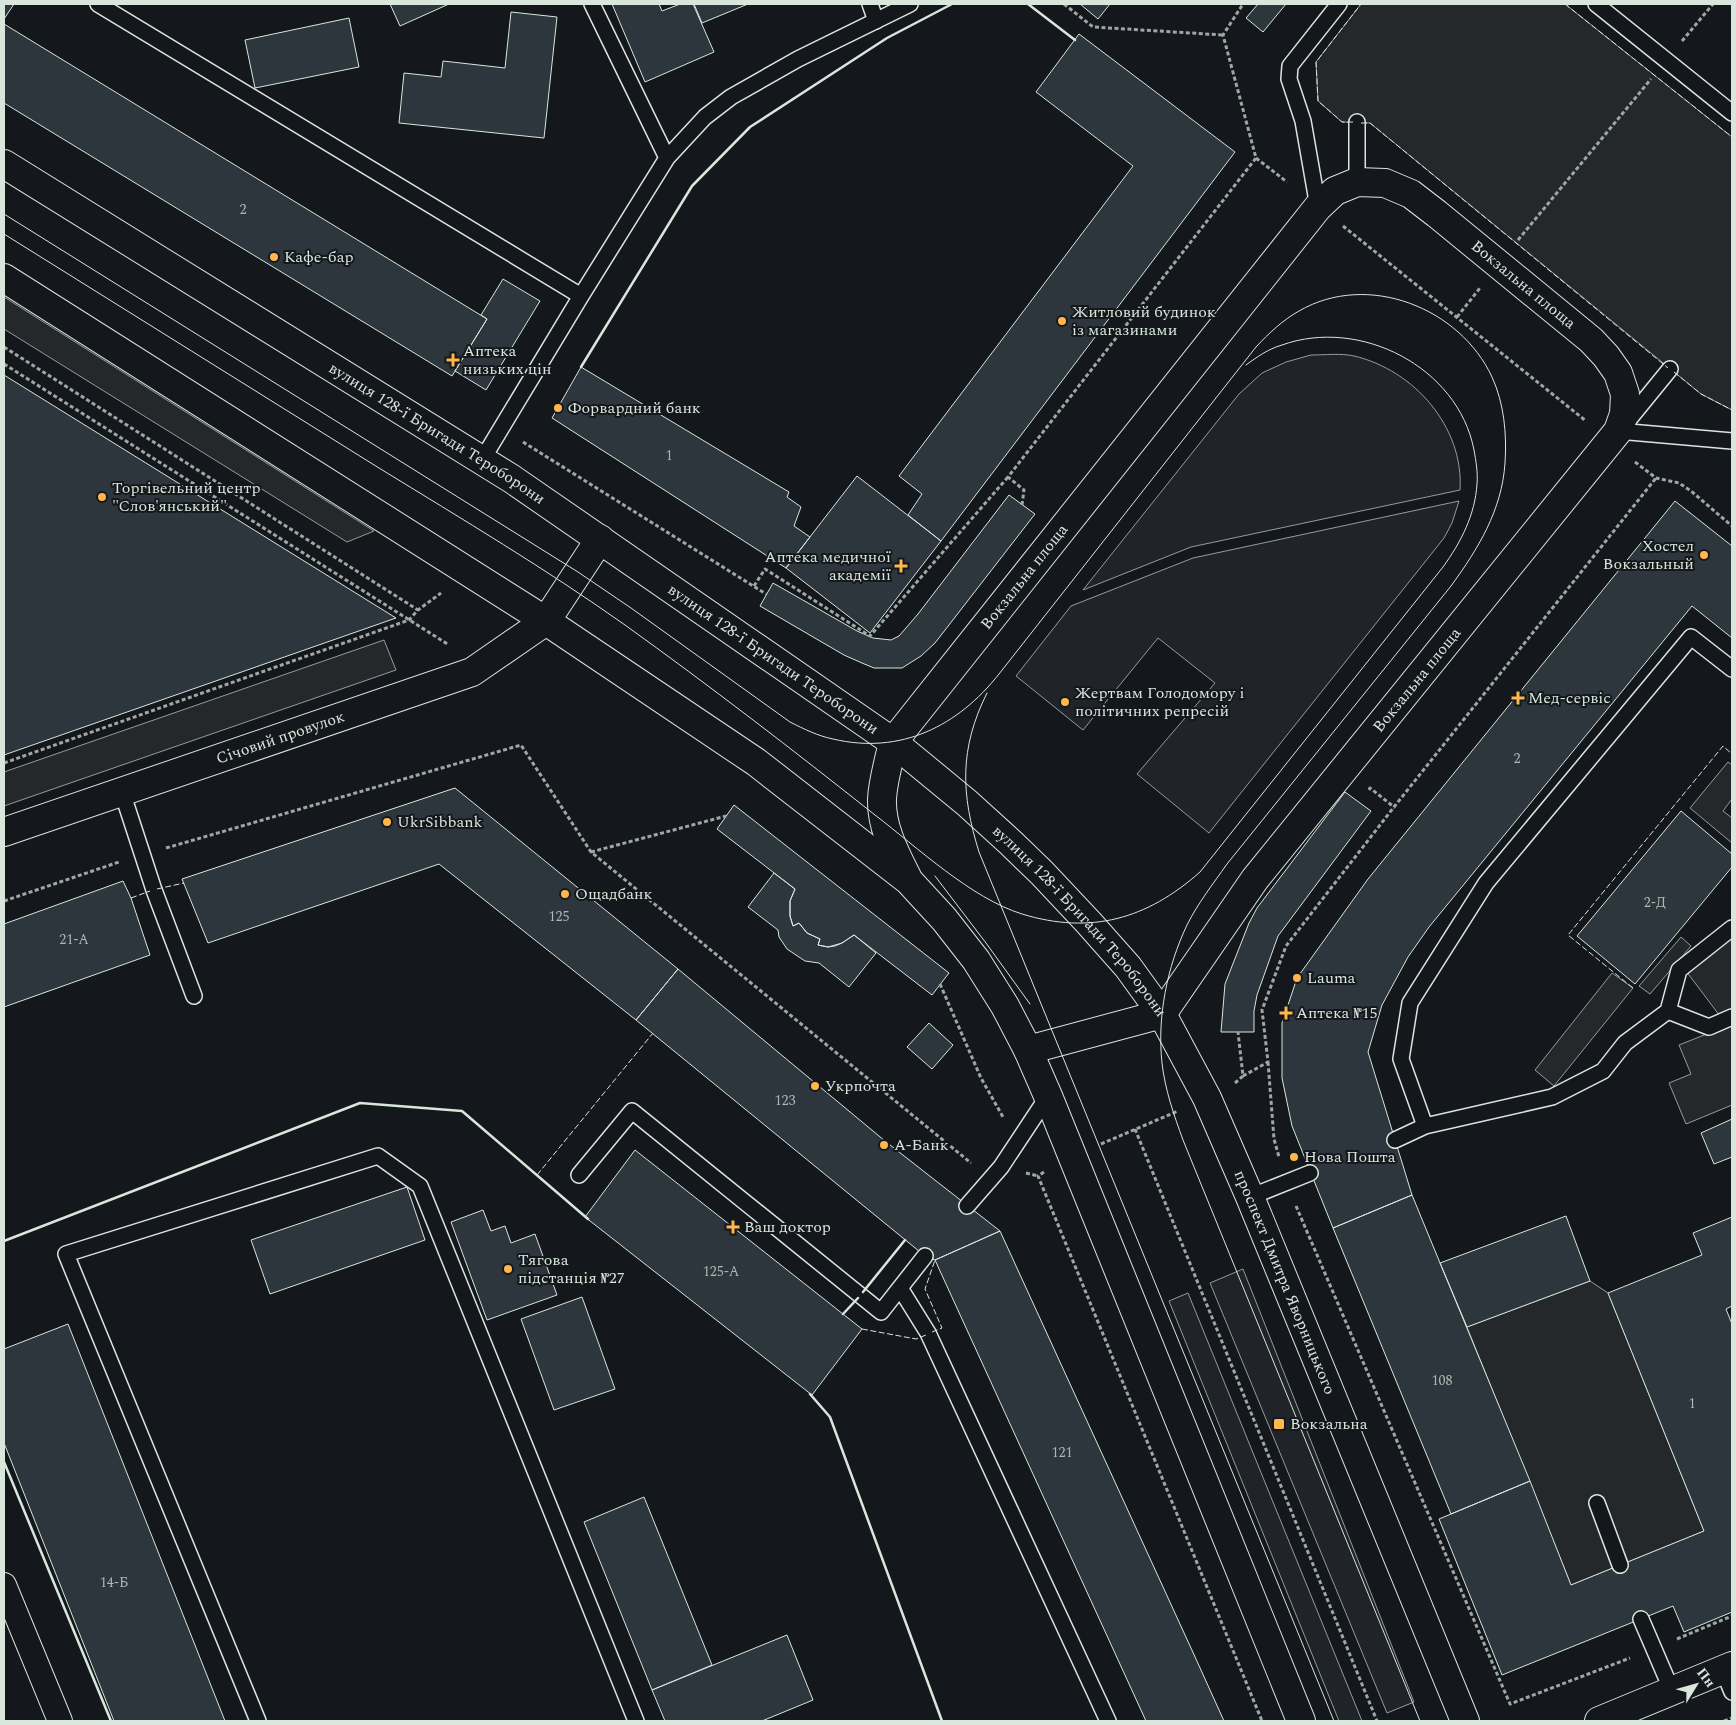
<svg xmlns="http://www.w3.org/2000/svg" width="1736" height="1725" viewBox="0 0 1736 1725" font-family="Spectral,serif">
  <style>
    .green { fill: #202428; stroke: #939e99 }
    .parking { fill: #24282b; stroke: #939e99 }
    .building { fill: #2c363c; stroke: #d8e6dc }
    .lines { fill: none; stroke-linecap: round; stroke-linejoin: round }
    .service-casing { stroke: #d8e6dc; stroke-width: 18 }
    .pedestrian-casing { stroke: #d8e6dc; stroke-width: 26 }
    .tertiary-casing { stroke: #d8e6dc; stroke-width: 30 }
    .secondary-casing { stroke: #d8e6dc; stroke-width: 30 }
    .primary-casing { stroke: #d8e6dc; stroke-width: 30 }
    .path { stroke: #9da8a2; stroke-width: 3; stroke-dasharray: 4 2.5; stroke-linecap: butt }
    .service { stroke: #14181c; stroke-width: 15 }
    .pedestrian { stroke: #14181c; stroke-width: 24 }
    .tertiary { stroke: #14181c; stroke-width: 28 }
    .secondary { stroke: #14181c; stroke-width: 28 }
    .primary { stroke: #14181c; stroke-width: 28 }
    .tram { stroke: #d8e6dc; stroke-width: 1 }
    .fence { stroke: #d8e6dc; stroke-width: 1; stroke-dasharray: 6 2.5; stroke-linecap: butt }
    .wall { stroke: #d8e6dc; stroke-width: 2.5 }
    .poi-dot { fill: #ffb74d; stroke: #14181c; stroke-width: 2 }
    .labels { text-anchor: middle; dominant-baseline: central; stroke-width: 4; stroke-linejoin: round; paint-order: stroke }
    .number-label { font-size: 14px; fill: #adbab4 }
    .poi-label { font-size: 16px; fill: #d8e6dc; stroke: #14181c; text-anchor: start }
    .street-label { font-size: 16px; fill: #d8e6dc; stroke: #14181c }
  </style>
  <rect width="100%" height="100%" fill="#14181c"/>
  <path class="green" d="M1311,355C1325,355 1341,353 1354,356C1414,370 1464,427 1460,490L1191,547L1083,590L1239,394L1262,373L1286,362Z
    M1459,501L1452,523L1444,538L1209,833L1137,774L1215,683L1158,638L1083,730L1016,676L1071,606L1193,558Z
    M1243,1269L1414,1702L1387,1713L1210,1283Z
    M1188,1293L1362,1721H1339L1169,1301Z"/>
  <path class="parking" d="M1361,4H1565L1732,137V410L1701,394L1370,123L1342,122L1318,101L1316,62Z
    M4,297L374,531L347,542L4,329Z
    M384,640L396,670L4,806V772Z
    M1728,762L1732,765V799L1723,811L1732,818V843L1690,808Z
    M1681,937L1691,946L1650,994L1639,986Z
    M1732,937V1013L1723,1020L1686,971Z
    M1612,973L1633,988L1554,1086L1535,1070Z
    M1732,1024V1105L1686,1124L1669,1083L1691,1074L1679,1045Z
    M1590,1281L1608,1293L1704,1531L1571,1585L1467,1327Z"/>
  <path class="building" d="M4,4H14L4,19Z
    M390,4H449L400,26Z
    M612,4H659L662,11L680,4H693L714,52L645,82Z
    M694,4H748L702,23Z
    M1080,4H1110L1098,19Z
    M1258,4H1286L1263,32L1246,18Z
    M511,12L557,17L544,138L399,123L404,73L441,77L443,61L505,68Z
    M349,18L359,67L255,88L245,40Z
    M4,24L487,319L452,376L4,103Z
    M1079,34L1235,152L941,541L908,515L922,494L899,476L1133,166L1036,92Z
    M503,279L540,301L486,390L455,371L487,319L481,315Z
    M581,367L789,492L787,497L801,507L794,526L810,537L786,568L552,418Z
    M4,375L396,618L4,755Z
    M857,476L941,541L870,633L786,568Z
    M1009,495L1035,514L935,643L921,656L902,668H874L862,663L844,655L760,606L773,583L857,631L873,638L891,640L899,636L918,614Z
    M1675,501L1732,546V638L1692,606L1429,927L1408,957L1382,1005L1368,1052L1412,1195L1333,1228L1292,1126L1282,1078V1023L1297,978L1368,879Z
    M455,788L678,969L636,1020L439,864L208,943L182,879Z
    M1345,792L1371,811L1278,936L1257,995L1254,1011V1032H1221L1225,984L1249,923L1257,908Z
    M734,805L949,973L932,995L854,935L842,943L828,947L818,945L820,939L807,933L799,923L793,926L790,916V901L795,889L717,829Z
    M1681,811L1732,854V867L1635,984L1577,936Z
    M774,873L795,889L790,901V916L793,926L799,923L807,933L820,939L818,945L828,947L835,946L842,943L854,935L876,953L849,987L819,963L805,961L787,949L779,937L778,930L748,907Z
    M123,881L131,898L150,955L4,1007V924Z
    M678,969L885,1141L1000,1231L935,1260L925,1256L636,1020Z
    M929,1023L953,1045L932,1069L907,1047Z
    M1732,1119V1157L1714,1164L1701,1133Z
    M635,1150L862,1329L812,1395L585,1217Z
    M407,1187L425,1240L270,1294L251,1240Z
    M1412,1195L1530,1481L1451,1514L1333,1228Z
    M483,1210L491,1231L505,1226L511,1243L535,1234L557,1295L487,1320L451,1222Z
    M1566,1216L1590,1281L1467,1327L1440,1263Z
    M1732,1217V1306L1726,1309L1732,1324V1612L1684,1632L1673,1606L1502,1675L1439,1519L1530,1481L1571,1585L1704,1531L1608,1293L1702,1255L1693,1233Z
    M1000,1231L1196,1659L1224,1721H1146L935,1260Z
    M582,1297L615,1389L554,1410L521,1319Z
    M68,1324L225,1721H114L4,1443V1349Z
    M644,1497L712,1665L652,1690L584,1522Z
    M787,1635L813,1700L762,1721H665L652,1690Z"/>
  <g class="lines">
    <defs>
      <path id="service" d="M98,4L581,296
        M592,4L667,158
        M870,4L876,21
        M1596,4L1732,113
        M1357,182V122
        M1318,207L1303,121L1289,79L1290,66L1339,4
        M1626,423L1670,369
        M1618,431L1732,441
        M482,460L581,296L667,158L705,117L731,97L798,59L910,4
        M122,792L154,890L194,996
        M1668,1011L1709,1027L1732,1017
        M1425,1126L1401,1059L1410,1003L1486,883L1691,637L1732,669
        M1395,1140L1425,1126L1552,1097L1603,1071L1625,1043L1668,1011L1679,970L1732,928
        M579,1175L632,1111L881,1312L925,1256
        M1250,1197L1310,1173
        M967,1206L1001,1167L1048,1096
        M900,1288L928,1333L1108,1721
        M1597,1503L1620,1565
        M1641,1619L1672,1691
        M1723,1670L1732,1692
        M258,1721L66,1254L378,1156L420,1186L636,1721"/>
      <path id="pedestrian" d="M4,1585L60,1721"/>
      <g id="tertiary">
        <path id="s1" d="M893,742L1318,207L1335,191L1357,182L1385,183L1411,194L1437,214L1591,340L1606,356L1618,373L1625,394L1624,414L1618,431L1255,879L1162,1014L1028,1050"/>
        <path id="s2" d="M4,832L472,672L546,621"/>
      </g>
      <path id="secondary" d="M1599,1721L1732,1666"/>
      <g id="primary">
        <path id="s3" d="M4,164L512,479L893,742L967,803L1011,843L1042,873L1089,923L1128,967L1162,1014L1207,1098L1250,1197L1465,1721"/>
        <path d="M4,278L546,621L756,762L909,881L944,919L976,960L1005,1006L1028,1050L1048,1096L1301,1721"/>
        <path d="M546,621L600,539"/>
        <path d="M893,742C889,761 883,780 882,799C881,827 895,853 907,877"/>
      </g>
    </defs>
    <use href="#service" class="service-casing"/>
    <use href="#pedestrian" class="pedestrian-casing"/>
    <use href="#tertiary" class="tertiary-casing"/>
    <use href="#secondary" class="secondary-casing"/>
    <use href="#primary" class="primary-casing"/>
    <path class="path" d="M1064,4L1093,27L1223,35
      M1682,41L1713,4
      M1256,158L1287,182
      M1343,226L1586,421
      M1518,240L1651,79
      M1457,317L1480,288
      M4,347L418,610
      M4,364L449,645
      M523,442L766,594
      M1635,462L1656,478L1679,483L1691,491L1732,526
      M1022,505L1024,490L1008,477L1256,158L1223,35L1243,4
      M754,586L765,569L870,636L1008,477
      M4,763L409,620L418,610L441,593
      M1369,790L1370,788L1394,807L1656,478
      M166,848L521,745L591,852L971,1163
      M591,852L726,816
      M4,901L119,862
      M940,984L981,1078L1003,1117
      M1268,1062L1274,1139L1279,1157
      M1243,1076L1268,1062L1262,1010L1286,946L1394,807
      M1235,1083L1243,1076L1238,1032
      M1135,1129L1377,1721
      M1101,1144L1178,1111
      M1044,1172L1038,1176L1262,1721
      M1026,1173L1038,1176
      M1296,1206L1510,1704L1630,1658
      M1677,1639L1732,1616
      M1724,1721L1732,1718"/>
    <use href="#service" class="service"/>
    <use href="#pedestrian" class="pedestrian"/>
    <use href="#tertiary" class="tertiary"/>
    <use href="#secondary" class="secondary"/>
    <use href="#primary" class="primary"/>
    <path class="tram" d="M4,214L578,572L631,608L790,722C804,729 818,736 833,739C901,755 958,726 999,674L1256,347C1269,333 1283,320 1299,311C1368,271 1460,308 1492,377C1504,403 1507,434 1505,463C1502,510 1478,549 1451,586L1227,864C1213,884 1198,903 1187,925C1167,967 1157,1017 1162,1063C1165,1090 1174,1115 1183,1140L1420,1721
      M4,234C129,312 254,390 379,468C462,519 546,569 625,625C710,686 793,750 875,815C918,848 971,898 1022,914C1091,935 1147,919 1200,872L1443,567C1461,542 1475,515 1477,484C1478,473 1476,461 1474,450C1458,367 1360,317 1282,345C1268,349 1257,357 1246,365
      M987,693C959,749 961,794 979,852L1334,1721
      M935,876L986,943L1030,1004"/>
    <path class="fence" d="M1565,4L1732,137
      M1353,122H1342L1318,101L1316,62L1361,4
      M1361,123H1370L1668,368
      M1674,372L1701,394L1732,410
      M157,889L184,883
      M131,898L150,891
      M1633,988L1568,935L1723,746L1732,754
      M537,1175L653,1033
      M862,1329L916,1339L926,1335
      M932,1332L942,1328L925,1289L935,1260"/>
    <path class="wall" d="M1028,4L1075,40
      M581,367L692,186L750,127L887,38L952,4
      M4,1241L360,1103L462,1111L588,1219
      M863,1292L905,1240
      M843,1314L858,1298
      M810,1394L830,1417L942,1721
      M4,1462L111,1721"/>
  </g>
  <g class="poi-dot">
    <circle cx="274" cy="257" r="5"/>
    <circle cx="1062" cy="321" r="5"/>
    <path d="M450.5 352.5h5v5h5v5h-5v5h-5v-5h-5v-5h5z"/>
    <circle cx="558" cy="408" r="5"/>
    <circle cx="102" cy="497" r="5"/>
    <circle cx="1704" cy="555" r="5"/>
    <path d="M898.5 558.5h5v5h5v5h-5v5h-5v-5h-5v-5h5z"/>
    <path d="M1515.5 690.5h5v5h5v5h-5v5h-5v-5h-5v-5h5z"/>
    <circle cx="1065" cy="702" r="5"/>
    <circle cx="387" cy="822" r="5"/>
    <circle cx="565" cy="894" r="5"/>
    <circle cx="1297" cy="978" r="5"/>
    <path d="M1283.5 1005.5h5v5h5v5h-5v5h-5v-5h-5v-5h5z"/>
    <circle cx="815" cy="1086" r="5"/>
    <circle cx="884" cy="1145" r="5"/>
    <circle cx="1294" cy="1157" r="5"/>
    <path d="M730.5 1219.5h5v5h5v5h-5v5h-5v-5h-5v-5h5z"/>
    <circle cx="508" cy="1269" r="5"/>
    <rect x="1273" y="1418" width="12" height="12" rx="2.5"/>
  </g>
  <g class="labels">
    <g class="number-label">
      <text x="243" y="209">2</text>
      <text x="669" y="455">1</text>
      <text x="1517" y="758">2</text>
      <text x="1655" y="902">2-Д</text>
      <text x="559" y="916">125</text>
      <text x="74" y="939">21-А</text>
      <text x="785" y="1100">123</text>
      <text x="721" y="1271">125-А</text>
      <text x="1442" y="1380">108</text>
      <text x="1692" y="1403">1</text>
      <text x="1062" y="1452">121</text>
      <text x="114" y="1582">14-Б</text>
    </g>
    <g class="poi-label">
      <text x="284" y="257">Кафе-бар</text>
      <text x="1072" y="312">Житловий будинок<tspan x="1072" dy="18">із магазинами</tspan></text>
      <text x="463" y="351">Аптека<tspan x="463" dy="18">низьких цін</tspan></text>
      <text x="568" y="408">Форвардний банк</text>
      <text x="112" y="488">Торгівельний центр<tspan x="112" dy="18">"Слов'янський"</tspan></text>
      <text x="1694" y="546" text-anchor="end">Хостел<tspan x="1694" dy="18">Вокзальный</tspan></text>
      <text x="891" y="557" text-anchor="end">Аптека медичної<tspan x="891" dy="18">академії</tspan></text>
      <text x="1075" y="693">Жертвам Голодомору і<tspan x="1075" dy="18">політичних репресій</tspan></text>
      <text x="1528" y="698">Мед-сервіс</text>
      <text x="397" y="822">UkrSibbank</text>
      <text x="575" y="894">Ощадбанк</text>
      <text x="1307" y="978">Lauma</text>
      <text x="1296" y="1013">Аптека №15</text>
      <text x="825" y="1086">Укрпочта</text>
      <text x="894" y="1145">А-Банк</text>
      <text x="1304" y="1157">Нова Пошта</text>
      <text x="744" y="1227">Ваш доктор</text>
      <text x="518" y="1260">Тягова<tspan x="518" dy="18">пiдстанцiя №27</tspan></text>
      <text x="1290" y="1424">Вокзальна</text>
    </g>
    <g class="street-label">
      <text stroke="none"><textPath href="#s1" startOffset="931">Вокзальна площа</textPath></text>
      <text stroke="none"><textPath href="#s3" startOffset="510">вулиця 128-ї Бригади Тероборони</textPath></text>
      <text stroke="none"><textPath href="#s1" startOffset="211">Вокзальна площа</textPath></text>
      <text stroke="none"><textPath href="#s3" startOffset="915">вулиця 128-ї Бригади Тероборони</textPath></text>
      <text transform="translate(1417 680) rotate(-51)">Вокзальна площа</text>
      <text stroke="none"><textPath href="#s2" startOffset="292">Січовий провулок</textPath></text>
      <text stroke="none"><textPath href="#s3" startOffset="1320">вулиця 128-ї Бригади Тероборони</textPath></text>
      <text stroke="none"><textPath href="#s3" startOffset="1740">проспект Дмитра Яворницького</textPath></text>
    </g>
  </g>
  <rect width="1736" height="1725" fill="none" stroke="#d8e6dc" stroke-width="10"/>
  <g transform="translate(1696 1685) rotate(53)" stroke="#14181c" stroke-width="4" paint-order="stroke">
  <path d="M0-4L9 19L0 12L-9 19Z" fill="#d8e6dc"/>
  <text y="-8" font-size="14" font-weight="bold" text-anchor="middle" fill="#d8e6dc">Пн</text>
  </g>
</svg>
